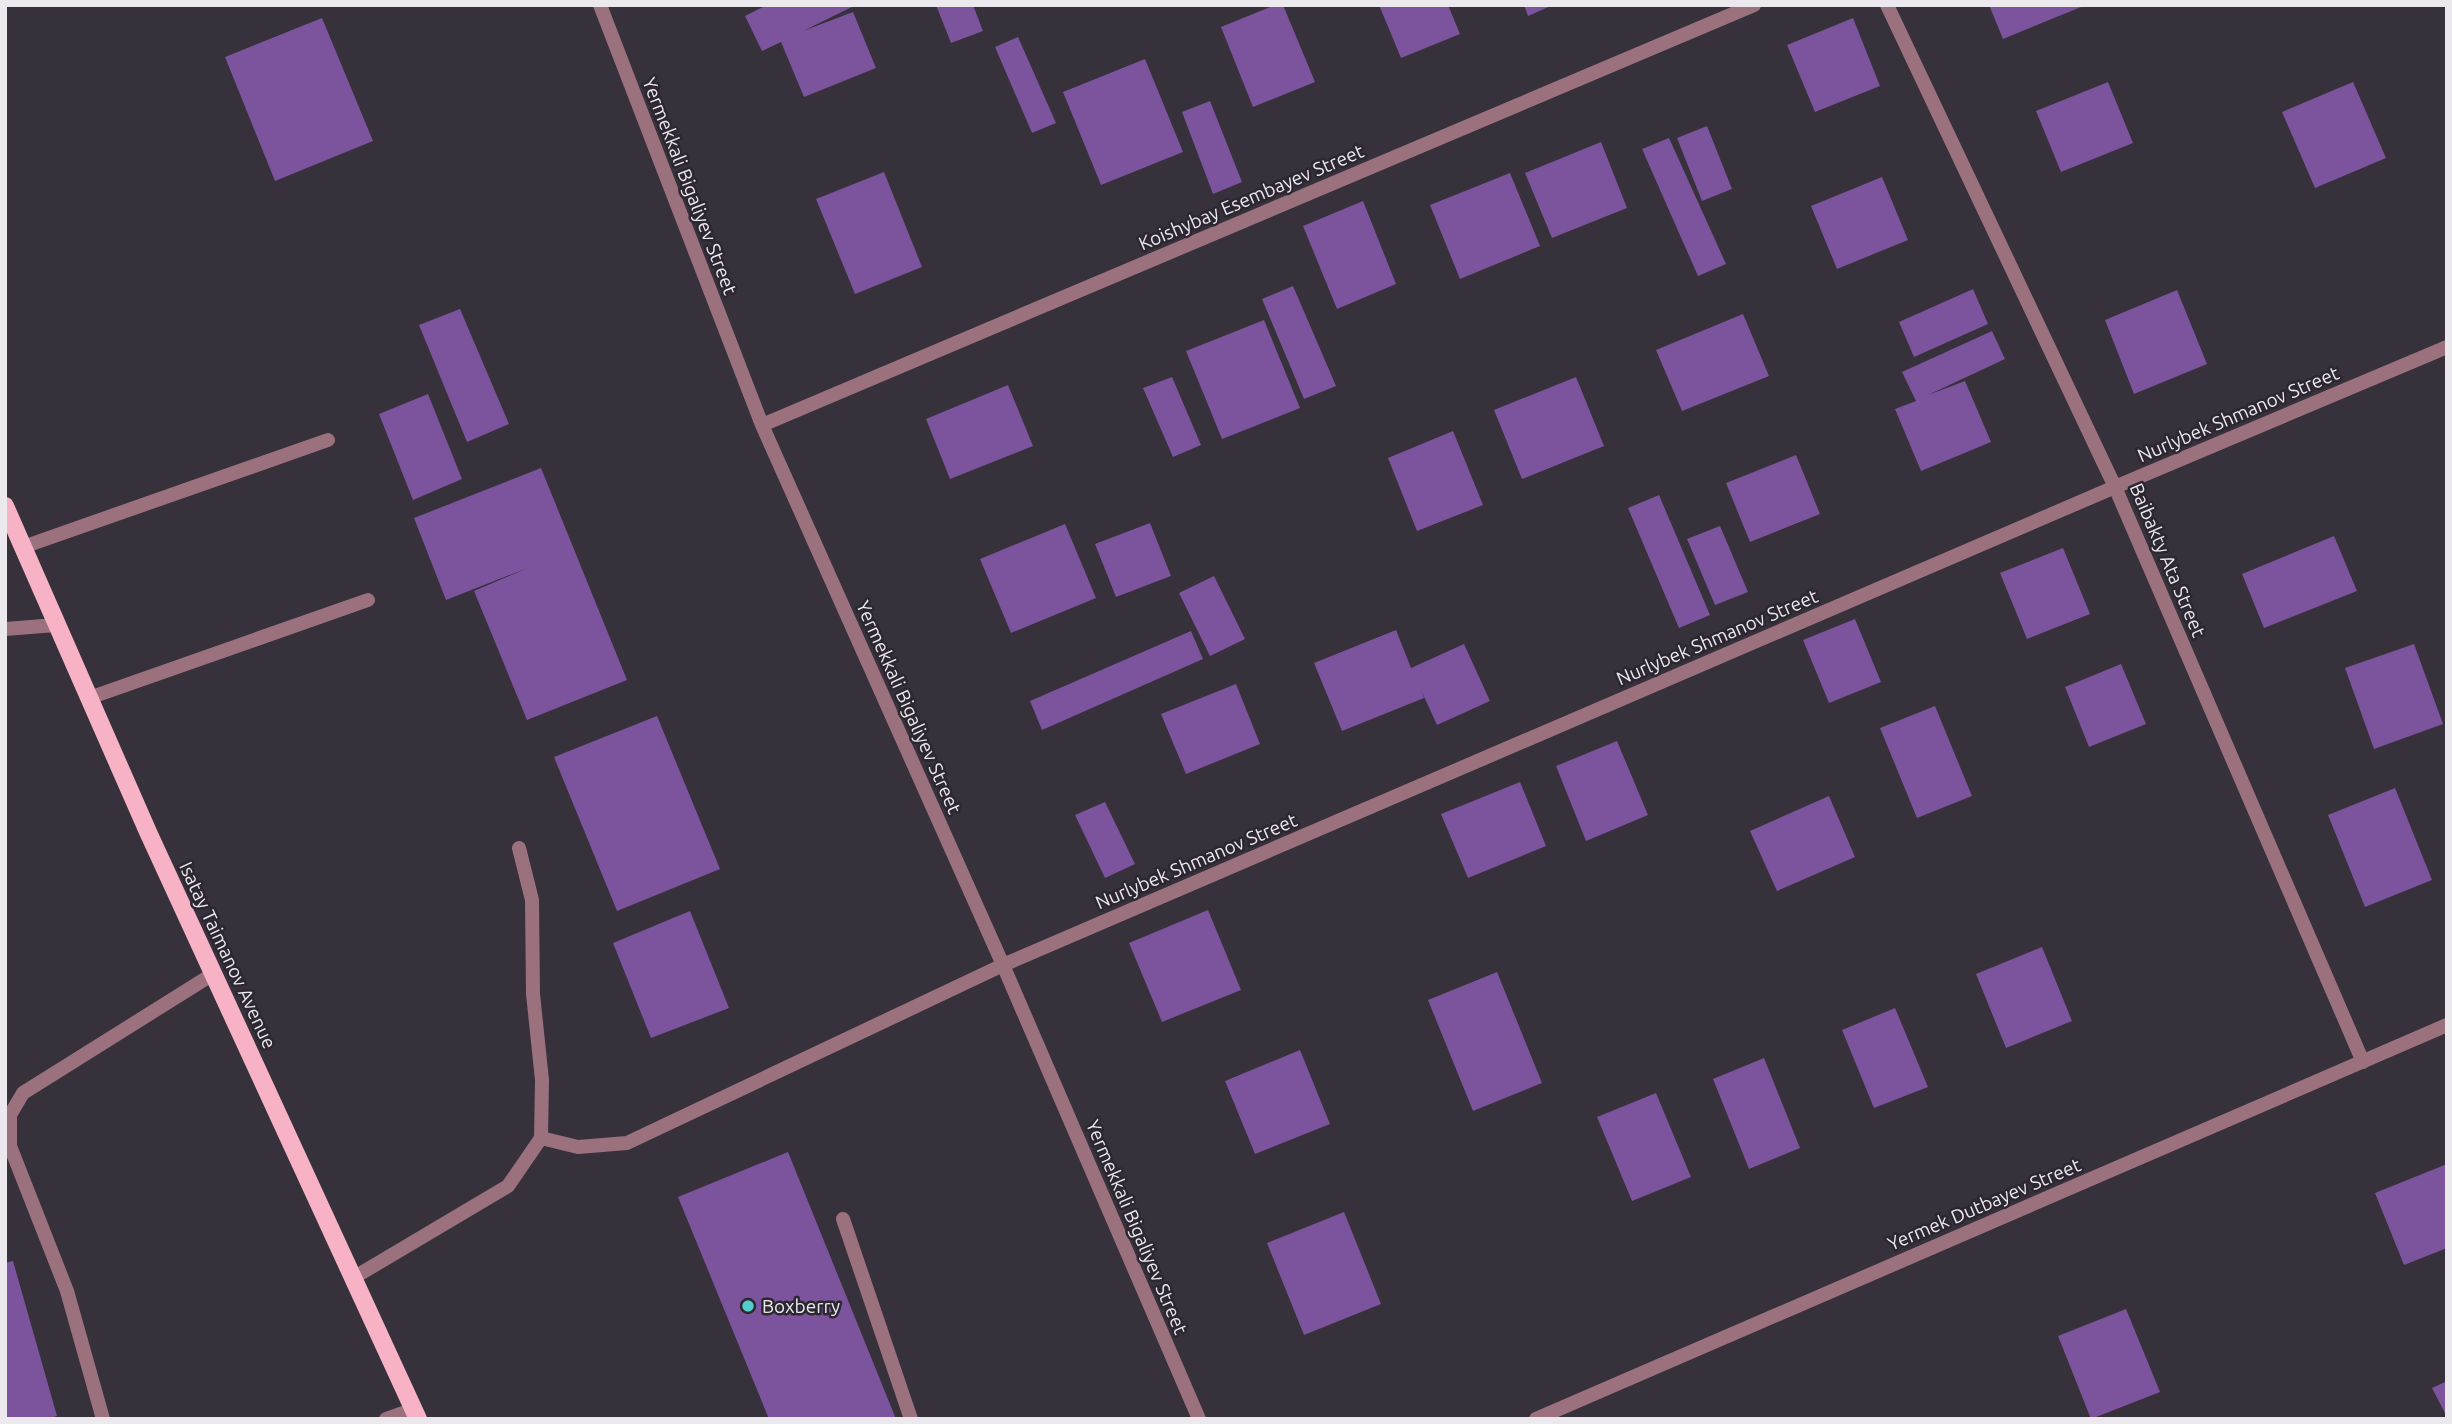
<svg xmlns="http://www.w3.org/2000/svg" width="2452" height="1424" viewBox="0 0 2452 1424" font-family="Ubuntu,sans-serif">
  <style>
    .building { fill: #7c539d }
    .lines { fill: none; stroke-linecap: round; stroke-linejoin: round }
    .lane { stroke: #9a717c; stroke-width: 14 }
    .street { stroke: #9a717c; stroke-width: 14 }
    .primary { stroke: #f7b3c5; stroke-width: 18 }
    .poi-dot { fill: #53cdcb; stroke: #2c2730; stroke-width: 2.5 }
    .labels { text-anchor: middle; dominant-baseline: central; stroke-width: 5; stroke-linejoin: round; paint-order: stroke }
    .street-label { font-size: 19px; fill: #ebe8ee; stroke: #2c2730 }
    .poi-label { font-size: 19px; fill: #ebe8ee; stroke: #2c2730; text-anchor: start }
  </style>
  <rect width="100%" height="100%" fill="#36313a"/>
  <path class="building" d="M767,5H856L803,31L853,12L876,68L804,97L781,42L762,51L745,16Z
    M936,5H973L983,31L951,43Z
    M1275,5H1283L1315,82L1253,107L1221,27Z
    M1379,5H1448L1460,34L1401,58Z
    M1524,5H1553L1528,16Z
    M1989,5H2086L2003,39Z
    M322,18L373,141L275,181L225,57Z
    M1853,18L1880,86L1815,112L1787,45Z
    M1018,37L1056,123L1032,133L995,47Z
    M1145,59L1183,152L1101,185L1063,92Z
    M2108,82L2133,143L2061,172L2036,111Z
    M2353,82L2386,158L2315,188L2282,112Z
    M1210,101L1242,182L1213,194L1182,112Z
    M1707,126L1732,189L1702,201L1677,138Z
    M1669,138L1726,264L1698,276L1642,149Z
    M1601,142L1627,208L1552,238L1525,173Z
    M884,172L922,267L855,294L816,199Z
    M1510,173L1540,246L1460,279L1430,205Z
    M1882,177L1908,240L1837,269L1811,206Z
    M1363,201L1396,284L1337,309L1303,226Z
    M1293,286L1336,386L1304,399L1262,299Z
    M1973,289L1988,324L1914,357L1899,322Z
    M2177,290L2207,364L2134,394L2105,320Z
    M460,309L509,424L467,442L419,325Z
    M1743,314L1769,376L1682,411L1656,350Z
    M1264,320L1300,408L1222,439L1186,351Z
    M1992,331L2005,359L1928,395L1965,381L1991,442L1921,471L1895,409L1916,401L1902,372Z
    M1172,377L1201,445L1173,457L1143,388Z
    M1576,377L1604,446L1522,479L1494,410Z
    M1008,385L1033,446L950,479L926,419Z
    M428,394L462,479L413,500L379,414Z
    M1453,431L1483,505L1417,531L1388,458Z
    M1796,455L1820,514L1750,542L1726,483Z
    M541,468L627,680L527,720L474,591L530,567L446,600L414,518Z
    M1659,495L1710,615L1679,628L1628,508Z
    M1150,523L1171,576L1116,597L1095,544Z
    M1065,524L1096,598L1011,633L980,559Z
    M1720,526L1748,592L1715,605L1687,539Z
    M2334,536L2357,591L2264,628L2242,574Z
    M2063,548L2090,614L2027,639L2000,573Z
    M1214,576L1245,639L1210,656L1179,593Z
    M1855,619L1881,682L1829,703L1803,640Z
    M1396,630L1411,668L1464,644L1490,701L1437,725L1421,690L1424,698L1342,731L1314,663Z
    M1191,631L1203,659L1042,730L1030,701Z
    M2414,644L2443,724L2374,749L2345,668Z
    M2121,664L2146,724L2089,747L2065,687Z
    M1236,684L1260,744L1186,774L1161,714Z
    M1935,706L1972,796L1917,818L1880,728Z
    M657,716L720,869L617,911L554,757Z
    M1617,741L1648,815L1586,841L1556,766Z
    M1520,782L1546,846L1468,878L1441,814Z
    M2395,788L2432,880L2365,907L2328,815Z
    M1829,796L1855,857L1777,891L1750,831Z
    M1105,802L1135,864L1105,878L1075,815Z
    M1208,910L1241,990L1162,1022L1129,943Z
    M690,911L729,1008L651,1038L613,943Z
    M2042,947L2072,1021L2006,1048L1976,974Z
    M1497,972L1542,1083L1473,1111L1428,1000Z
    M1895,1008L1928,1087L1874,1108L1842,1030Z
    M1300,1050L1330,1124L1255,1154L1225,1081Z
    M1764,1058L1800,1148L1749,1169L1713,1079Z
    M1656,1093L1691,1177L1632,1201L1597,1117Z
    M788,1152L896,1419H769L678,1197Z
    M2447,1164V1248L2404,1265L2375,1193Z
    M1344,1212L1381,1304L1304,1335L1267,1243Z
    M13,1261L57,1416L46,1419H5V1263Z
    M2126,1309L2160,1392L2091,1419L2058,1336Z
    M2447,1381V1417L2432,1388Z"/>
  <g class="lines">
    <path class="lane" d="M23,547L328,440
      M5,629L56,625
      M89,698L368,600
      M541,1138L578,1147L627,1143L1003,965
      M843,1219L911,1419
      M353,1278L508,1186L541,1138L542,1080L533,994L532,900L519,848
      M103,1419L67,1291L10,1146V1115L23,1093L213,974
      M386,1419L414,1409"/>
    <path class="street" d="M600,5L762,425L1003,965L1199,1419
      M1887,5L2115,487L2363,1062
      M762,425L1754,5
      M1003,965L2115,487L2447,347
      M1536,1419L2447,1025"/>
    <path class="primary" d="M5,506L148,832L418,1419"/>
  </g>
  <circle class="poi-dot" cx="748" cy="1306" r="7"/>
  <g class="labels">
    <g class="street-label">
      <text transform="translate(690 186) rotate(69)">Yermekkali Bigaliyev Street</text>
      <text transform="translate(1251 197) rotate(-23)">Koishybay Esembayev Street</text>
      <text transform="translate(2238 414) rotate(-23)">Nurlybek Shmanov Street</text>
      <text transform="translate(2168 560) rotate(67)">Baibakty Ata Street</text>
      <text transform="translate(1717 637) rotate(-23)">Nurlybek Shmanov Street</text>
      <text transform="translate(909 707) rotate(66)">Yermekkali Bigaliyev Street</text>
      <text transform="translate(1196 861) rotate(-23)">Nurlybek Shmanov Street</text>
      <text transform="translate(228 955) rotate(65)">Isatay Taimanov Avenue</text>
      <text transform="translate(1984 1204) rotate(-23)">Yermek Dutbayev Street</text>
      <text transform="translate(1137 1227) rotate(67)">Yermekkali Bigaliyev Street</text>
    </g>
    <g class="poi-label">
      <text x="762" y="1306">Boxberry</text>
    </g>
  </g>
  <rect width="2452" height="1424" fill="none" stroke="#ebe8ee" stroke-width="14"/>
</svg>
